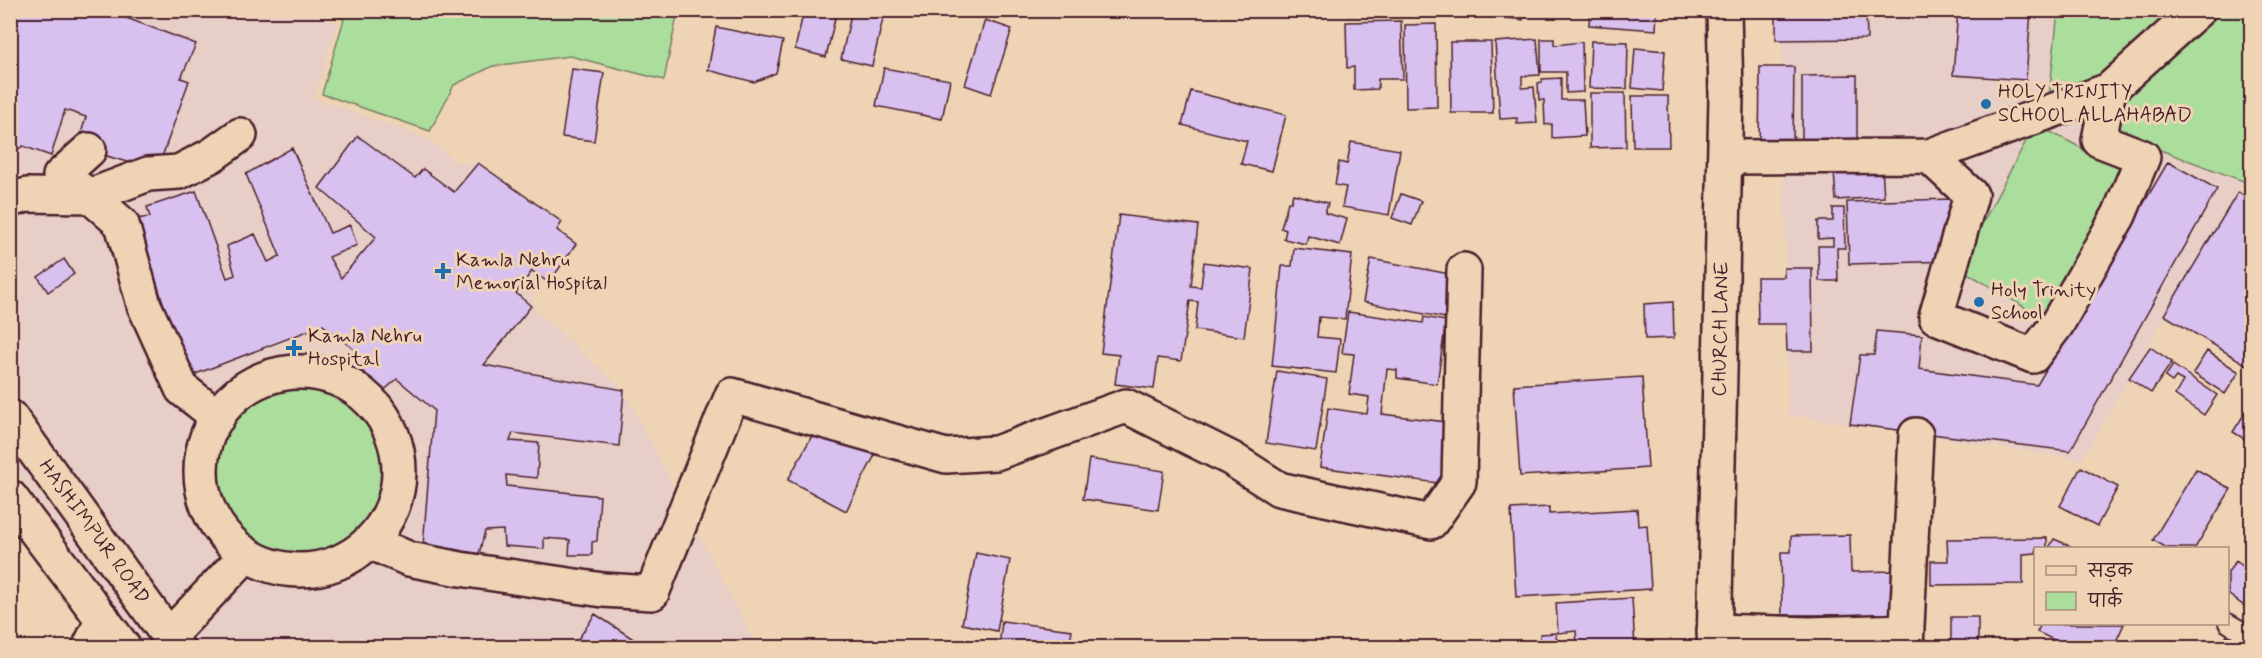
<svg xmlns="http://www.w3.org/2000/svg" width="2262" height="658" viewBox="0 0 2262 658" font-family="Mynerve,'Playpen Sans Deva',sans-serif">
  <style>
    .built { fill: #e7cec6 }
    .green { fill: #abdd9d; stroke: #7a7e64; stroke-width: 1.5 }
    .building { fill: #d8c0ef; stroke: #4a1f2b; stroke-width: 1.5 }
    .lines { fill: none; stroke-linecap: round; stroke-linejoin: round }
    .lane-casing { stroke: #4a1f2b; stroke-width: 22 }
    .street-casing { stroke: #4a1f2b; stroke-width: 38 }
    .secondary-casing { stroke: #4a1f2b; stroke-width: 38 }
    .lane { stroke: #eed4b5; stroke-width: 18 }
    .street { stroke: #eed4b5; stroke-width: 33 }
    .secondary { stroke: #eed4b5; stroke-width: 33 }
    .poi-dot { fill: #1f6fb2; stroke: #eed4b5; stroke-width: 2 }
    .labels { text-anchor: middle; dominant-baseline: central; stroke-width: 6; stroke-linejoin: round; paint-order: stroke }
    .poi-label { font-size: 20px; fill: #4a1f2b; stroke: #eed4b5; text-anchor: start }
    .street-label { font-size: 20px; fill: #4a1f2b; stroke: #eed4b5 }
  </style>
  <rect width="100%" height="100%" fill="#eed4b5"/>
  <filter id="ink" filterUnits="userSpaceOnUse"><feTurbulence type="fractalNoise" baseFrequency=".0167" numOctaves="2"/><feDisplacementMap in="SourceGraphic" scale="12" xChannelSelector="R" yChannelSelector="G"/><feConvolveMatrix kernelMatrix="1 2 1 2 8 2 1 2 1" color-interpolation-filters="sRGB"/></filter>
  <g filter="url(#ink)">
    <path class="built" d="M309,10L338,23L314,98L430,139L457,163H478L562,222L531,306L624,390L757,647H145L90,581L11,461L10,11Z
      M1782,11H2251V189L2240,185L2082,460L1788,415Z"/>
    <path class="green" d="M326,11H678L664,80L570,56L493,66L454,85L430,131L322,94L344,19Z
      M2058,11H2251V184L2048,108Z
      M2035,124L2128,172L2044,319L1959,268Z
      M201 471a98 98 0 1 1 196 0a98 98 0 1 1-196 0Z"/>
    <path class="building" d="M17,10H105L196,44L181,78L189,81L157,171L97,153L80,137L86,117L65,110L51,156L23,146L10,155V27Z
      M804,10H837L826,57L795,49Z
      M852,10H885L872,66L841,59Z
      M1348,10H1380V14L1348,15Z
      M1482,10H1499L1498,15L1482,14Z
      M1501,10H1524L1523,20L1500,17Z
      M1590,10H1657L1656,30L1589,25Z
      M1776,10H1866L1867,39L1776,40Z
      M1958,10H2031L2026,80L1953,75Z
      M2117,10H2155V16Z
      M985,20L1012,29L991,94L965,85Z
      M1401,21L1403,79H1378V89L1354,90V67L1347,68L1346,22Z
      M1436,24L1437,107L1406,108L1405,25Z
      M716,27L783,41L776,73L754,82L708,70Z
      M1537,39L1540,75L1522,76V88L1534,87L1537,123L1517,124V118L1500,119L1495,42Z
      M1541,39H1554V45L1582,42L1583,92L1566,93V72H1541Z
      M1591,41L1628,42L1627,89L1589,88Z
      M1450,42H1491L1493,113H1451Z
      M1635,48L1665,51L1662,91L1632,88Z
      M1760,67H1794L1793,147H1759Z
      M884,68L950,80L942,119L876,106Z
      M572,69L604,73L594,141L562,137Z
      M1857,75V140H1802V76Z
      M1561,78V100H1583L1585,136L1552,138V124L1545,125L1544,100H1539L1538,83L1542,82V79Z
      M1191,91L1286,115L1272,171L1241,164L1247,141L1182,125Z
      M1590,93H1625L1626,147L1590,148Z
      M1632,96H1668L1669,147H1633Z
      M358,136L415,178L423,169L454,192L478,163L562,222L557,230L576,244L549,283L532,271L516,293L531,306L484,365L624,390L619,446L513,433L510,441L539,443L537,478L506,475L507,486L600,496L597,541L592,542V555H569L570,540L544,538V549L504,546L503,530L485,531L479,554L423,546L434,410L397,379L372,401L347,381L353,371L344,365L357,352L323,325L188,377L135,219L150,217L147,207L196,191L227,278L235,275L227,246L255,234L268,262L280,256L246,174L292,148L330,233L350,225L357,245L329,257L341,278L376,237L319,188Z
      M1351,142L1400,150L1389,215L1342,207L1346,187L1335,185L1339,162L1347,164Z
      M2168,162L2217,189L2070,451L1850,424L1860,355H1874L1877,331L1922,335L1919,369L2037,385Z
      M1882,168L1884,197L1836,200L1834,171Z
      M2238,192L2252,201V368L2164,315Z
      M1293,194L1328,203L1325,213L1347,219L1340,245L1308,236L1306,244L1284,239L1286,230L1281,228L1288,202H1291Z
      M1401,194L1421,201L1412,225L1392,218Z
      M1952,199L1954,261L1849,264L1847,202Z
      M1833,208H1844L1845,248H1837L1838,281H1819L1818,246H1833V238L1818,239V221H1833Z
      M1119,215L1198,225L1191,286L1201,287L1204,262L1253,269L1244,337L1195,330L1198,302L1190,301L1181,361L1158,358L1154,389L1115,384L1119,355L1101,353Z
      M1294,248L1352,255L1345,319L1319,317L1317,337L1340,339L1336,373L1272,366L1282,266H1292Z
      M64,259L74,274L48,292L38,277Z
      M1371,259L1476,279L1450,319L1363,302Z
      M1784,268H1812L1813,351H1787L1786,324H1758L1757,277H1784Z
      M1673,302L1674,338L1645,339L1644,304Z
      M1348,312L1423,323L1424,317L1446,321L1437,384L1397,378V370L1387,369L1382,414L1454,423L1445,484L1320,467L1328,408L1367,414L1369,397L1349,394L1354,354L1342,353Z
      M2150,347L2172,362L2151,393L2129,378Z
      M2207,351L2239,372L2225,394L2193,373Z
      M2173,365L2217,395L2204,415L2175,395L2183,381L2176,377L2172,382L2165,377Z
      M1277,371L1327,379L1316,451L1266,443Z
      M1642,377L1648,468L1520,476L1514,385Z
      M2250,405L2252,406V435L2248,441L2233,432Z
      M821,419L878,449L846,511L788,480Z
      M1089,459L1164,471L1158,510L1083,499Z
      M2081,467L2118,487L2097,526L2060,506Z
      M2196,469L2231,489L2195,548H2167L2153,540Z
      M1549,507V514L1637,509L1638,526L1647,525L1651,589L1516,597L1511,509Z
      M1850,535L1851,572L1895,571V618L1848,626V615H1782L1781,552H1791V536Z
      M2047,538V548H2036V553L2023,554V584L1931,585V561H1948L1947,539Z
      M2054,539L2075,548H2049Z
      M976,553L1010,560L997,631L962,624Z
      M2236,561L2252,573L2247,580L2252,583L2251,611L2228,594V572Z
      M1632,598L1635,648H1541L1540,634L1556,633L1557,645L1577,643L1576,631L1558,633L1556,603Z
      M595,614L647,648H580L575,644Z
      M1951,617H1978V648H1951Z
      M1002,621L1072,630L1069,648H999Z
      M2041,624H2124L2113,648H2082L2076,645L2074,648H2071L2037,632Z
      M2228,634L2247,648H2218Z"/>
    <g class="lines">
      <defs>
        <path id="lane" d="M2228,623L2252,637"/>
        <path id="street" d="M89,150L60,176L90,196
          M1929,156L1971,195L1936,317L2033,356L2057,324L2119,215L2143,157L2099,140L2109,90
          M1725,157L1929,156L2109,90L2198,10
          M10,200L27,195L90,196
          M201 471a99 99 0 1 1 198 0a99 99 0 1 1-198 0Z
          M218,417L182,389L144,305L122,224L90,196L148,174L179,172L212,155L240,135
          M370,542L409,559L460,569L603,590L652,593L732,395L946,456L996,453L1126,406L1232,459L1279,489L1431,522L1459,482L1464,270
          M1714,631L1809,634L1907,631
          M169,636L246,555
          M89,648L103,619
          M1906,648L1916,435"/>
        <path id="secondary" d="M10,417L177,648
          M10,497L124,648
          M1714,648L1726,96L1724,10"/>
      </defs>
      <use href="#lane" class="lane-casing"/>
      <use href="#street" class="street-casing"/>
      <use href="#secondary" class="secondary-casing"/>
      <use href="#lane" class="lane"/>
      <use href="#street" class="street"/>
      <use href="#secondary" class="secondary"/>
    </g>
  </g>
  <g class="poi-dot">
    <circle cx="1986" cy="104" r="6"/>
    <path d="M440 262h6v6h6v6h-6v6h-6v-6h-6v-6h6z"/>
    <circle cx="1979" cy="302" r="6"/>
    <path d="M291 339h6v6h6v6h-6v6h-6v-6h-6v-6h6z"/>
  </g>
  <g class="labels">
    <g class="poi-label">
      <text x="1998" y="92">HOLY TRINITY<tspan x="1998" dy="23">SCHOOL ALLAHABAD</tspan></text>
      <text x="456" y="260">Kamla Nehru<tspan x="456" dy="23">Memorial Hospital</tspan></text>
      <text x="1991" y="290">Holy Trinity<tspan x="1991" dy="23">School</tspan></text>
      <text x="308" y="336">Kamla Nehru<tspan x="308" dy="23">Hospital</tspan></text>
    </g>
    <g class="street-label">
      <text transform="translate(1721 329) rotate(-89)">CHURCH LANE</text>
      <text transform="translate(94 532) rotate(54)">HASHIMPUR ROAD</text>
    </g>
  </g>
  <rect width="2262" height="658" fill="none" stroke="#eed4b5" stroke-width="36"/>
  <rect x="18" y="18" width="2226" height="622" fill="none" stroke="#4a1f2b" stroke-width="2" filter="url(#ink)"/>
  <rect x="2034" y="547" width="195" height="78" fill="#eed4b5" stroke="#ac8c7e" stroke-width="1.5"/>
  <rect x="2046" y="566" width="30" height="9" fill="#eed4b5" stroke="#ac8c7e" stroke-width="1.5"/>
  <text x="2088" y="577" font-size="18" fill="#4a1f2b">सड़क</text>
  <rect x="2046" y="592" width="30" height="18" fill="#abdd9d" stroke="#ac8c7e" stroke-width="1.5"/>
  <text x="2088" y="607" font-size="18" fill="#4a1f2b">पार्क</text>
</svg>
